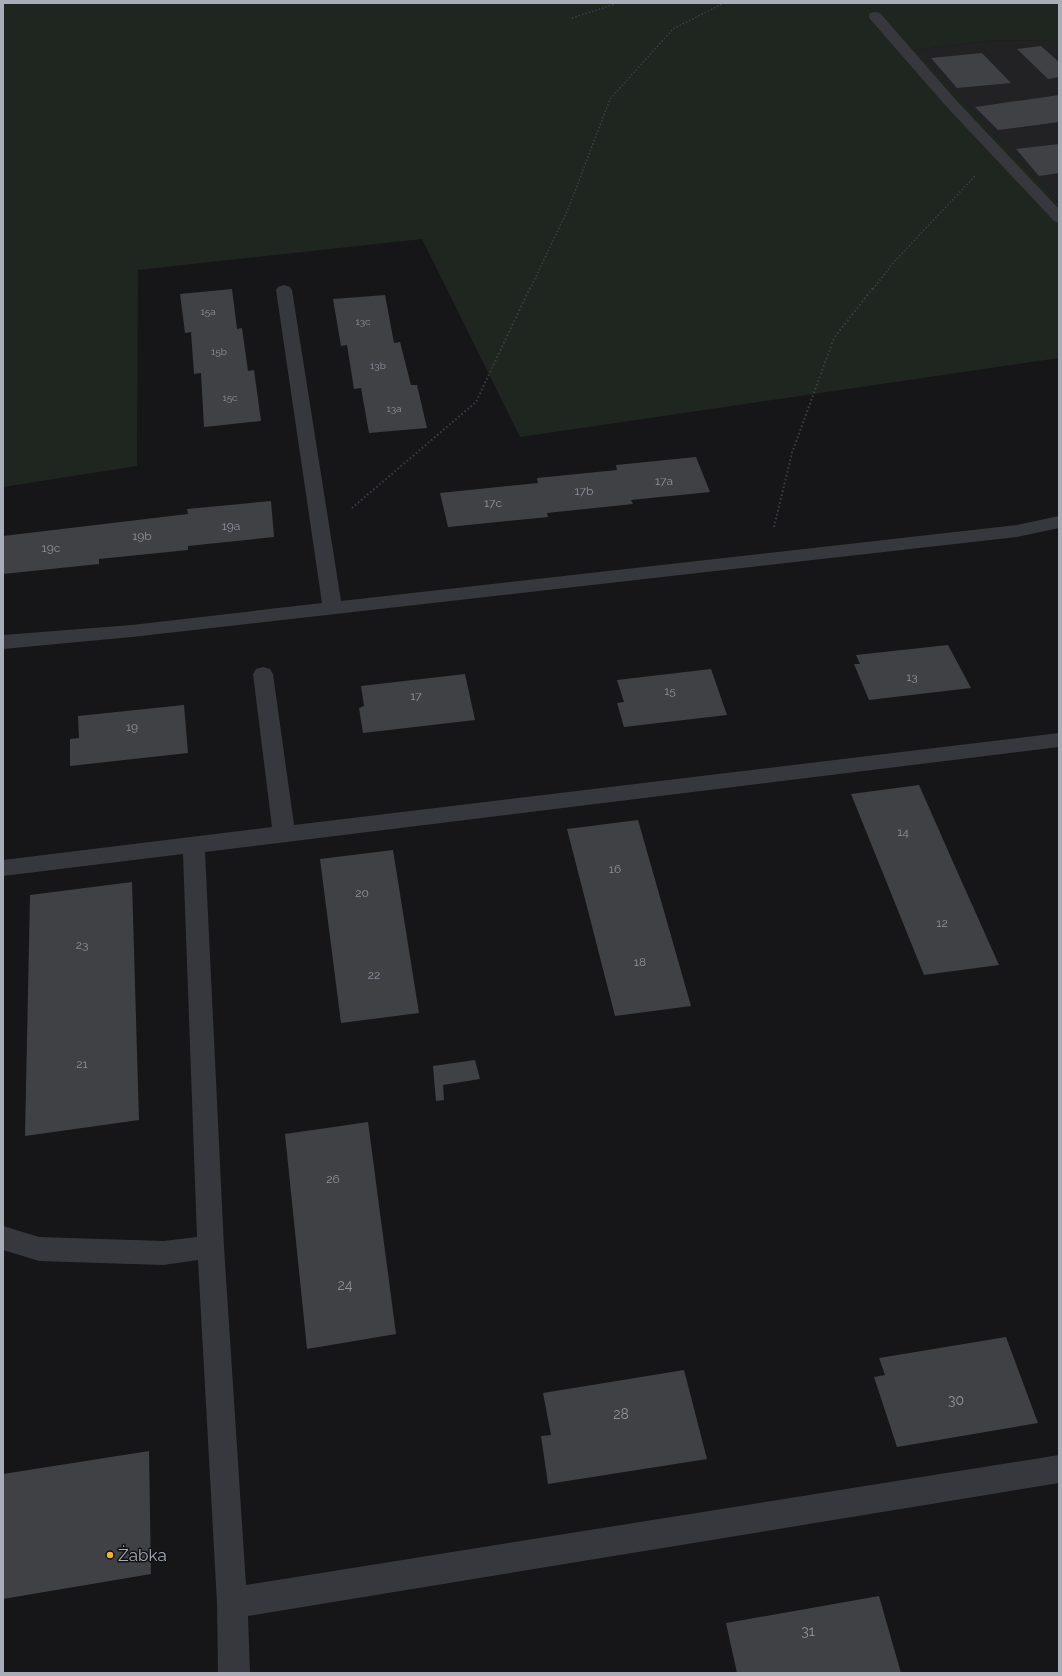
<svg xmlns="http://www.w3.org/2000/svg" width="1062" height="1676" viewBox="0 0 1062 1676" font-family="Raleway,sans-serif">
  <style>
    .built { fill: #222225 }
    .green { fill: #1e261f }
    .building { fill: #404145 }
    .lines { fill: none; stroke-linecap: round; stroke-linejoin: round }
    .path-far1 { stroke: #3d3f44; stroke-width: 1.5; stroke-dasharray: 1.5 2; stroke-linecap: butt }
    .path { stroke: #3d3f44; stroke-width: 2; stroke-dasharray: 1.5 2.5; stroke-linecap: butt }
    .service { fill: #37383d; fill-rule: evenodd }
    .poi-dot { fill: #f2b134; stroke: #111113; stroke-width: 1.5 }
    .labels { text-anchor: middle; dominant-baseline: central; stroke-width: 3; stroke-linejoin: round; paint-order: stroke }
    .far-number-label { font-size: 10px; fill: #8e929b }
    .number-label { font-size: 12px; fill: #8e929b }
    .near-number-label { font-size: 14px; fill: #8e929b }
    .near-poi-label { font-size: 17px; fill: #a8adb8; stroke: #111113; text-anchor: start }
  </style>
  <rect width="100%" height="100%" fill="#161618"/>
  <path class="built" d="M996,40L1058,41L1059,42V204L914,50Z"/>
  <path class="green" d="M3,3H1059V42L1057,41L996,40L915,50L1059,204V358L520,437L422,239L138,270L137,466L3,487Z"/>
  <path class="building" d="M1041,46L1059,62V77L1048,79L1017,49Z
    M982,53L1011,83L957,88L931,58Z
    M1059,95V122L998,130L975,107Z
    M1059,144V173L1039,176L1016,149Z
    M232,289L237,329L242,328L248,371L254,370L261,421L204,427L201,373L194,374L191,332L185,333L180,294Z
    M385,295L394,343L400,342L411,385H417L427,428L369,433L361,388L354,389L347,345L341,346L333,299Z
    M696,457L710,492L631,500L633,504L547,513L548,517L448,527L440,493L538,483L537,478L617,470L616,465Z
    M271,501L274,537L188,546V550L99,559V564L3,574V536L188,514L187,509Z
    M948,645L971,688L869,700L854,664H860L856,655Z
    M711,669L727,715L624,727L617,703L624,702L617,680Z
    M465,674L475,720L363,733L359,708L364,706L361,686Z
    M184,705L188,753L70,766V739L79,738L78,716Z
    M919,785L957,871L999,965L924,975L851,794Z
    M638,820L691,1006L615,1016L567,829Z
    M393,850L419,1013L341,1023L320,859Z
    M132,882L139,1120L25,1136L30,895Z
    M475,1060L480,1079L443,1085L444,1100L436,1101L433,1066Z
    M368,1122L396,1334L307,1349L285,1134Z
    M1006,1337L1038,1423L897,1447L874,1377L885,1375L879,1358Z
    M684,1370L707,1459L548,1484L541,1436L551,1435L543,1393Z
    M149,1451L151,1574L3,1599V1474Z
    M879,1596L901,1673H737L726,1623Z"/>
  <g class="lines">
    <path class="path-far1" d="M572,18L618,3
      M530,289L569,207L610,99L673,29L724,3
      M873,289L894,262L976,175"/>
    <path class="path" d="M352,508L476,402L530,288
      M774,527L792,453L834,338L873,288"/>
    <path class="service" d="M875,12L880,13L955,99L1059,209V223L1054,221L945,105L870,19L869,16L870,13Z
      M284,285L290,287L292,290L341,601L1017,525L1059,516V528L1017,537L132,637L3,649V635L132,625L322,603L276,290L278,287Z
      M263,667L270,669L273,674L294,825L1059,733V747L205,852L224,1247L246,1585L1059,1455V1483L248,1616L250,1673H218L217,1603L198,1260L163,1265L39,1261L3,1250V1226L39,1237L163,1241L197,1237L183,854L3,876V860L272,827L253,674L256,669Z"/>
  </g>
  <circle class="poi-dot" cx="110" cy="1555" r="4"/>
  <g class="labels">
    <g class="far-number-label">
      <text x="208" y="311">15a</text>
      <text x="363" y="321">13c</text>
      <text x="219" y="351">15b</text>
      <text x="378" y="365">13b</text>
      <text x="230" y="397">15c</text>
      <text x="394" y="408">13a</text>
    </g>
    <g class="number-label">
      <text x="664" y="481">17a</text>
      <text x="584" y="491">17b</text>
      <text x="493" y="503">17c</text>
      <text x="231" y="526">19a</text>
      <text x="142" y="536">19b</text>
      <text x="51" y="548">19c</text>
      <text x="912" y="677">13</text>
      <text x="670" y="691">15</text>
      <text x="416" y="696">17</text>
      <text x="132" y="727">19</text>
      <text x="903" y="832">14</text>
      <text x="615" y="869">16</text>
      <text x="362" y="893">20</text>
      <text x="942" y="923">12</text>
      <text x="82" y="945">23</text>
      <text x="640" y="962">18</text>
      <text x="374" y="975">22</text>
      <text x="82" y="1064">21</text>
      <text x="333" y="1179">26</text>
    </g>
    <g class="near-number-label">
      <text x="345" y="1285">24</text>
      <text x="956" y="1400">30</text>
      <text x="621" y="1414">28</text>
      <text x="808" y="1631">31</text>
    </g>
    <g class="near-poi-label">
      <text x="118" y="1555">Żabka</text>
    </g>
  </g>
  <rect width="1062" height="1676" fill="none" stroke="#a8adb8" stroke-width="8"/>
</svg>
